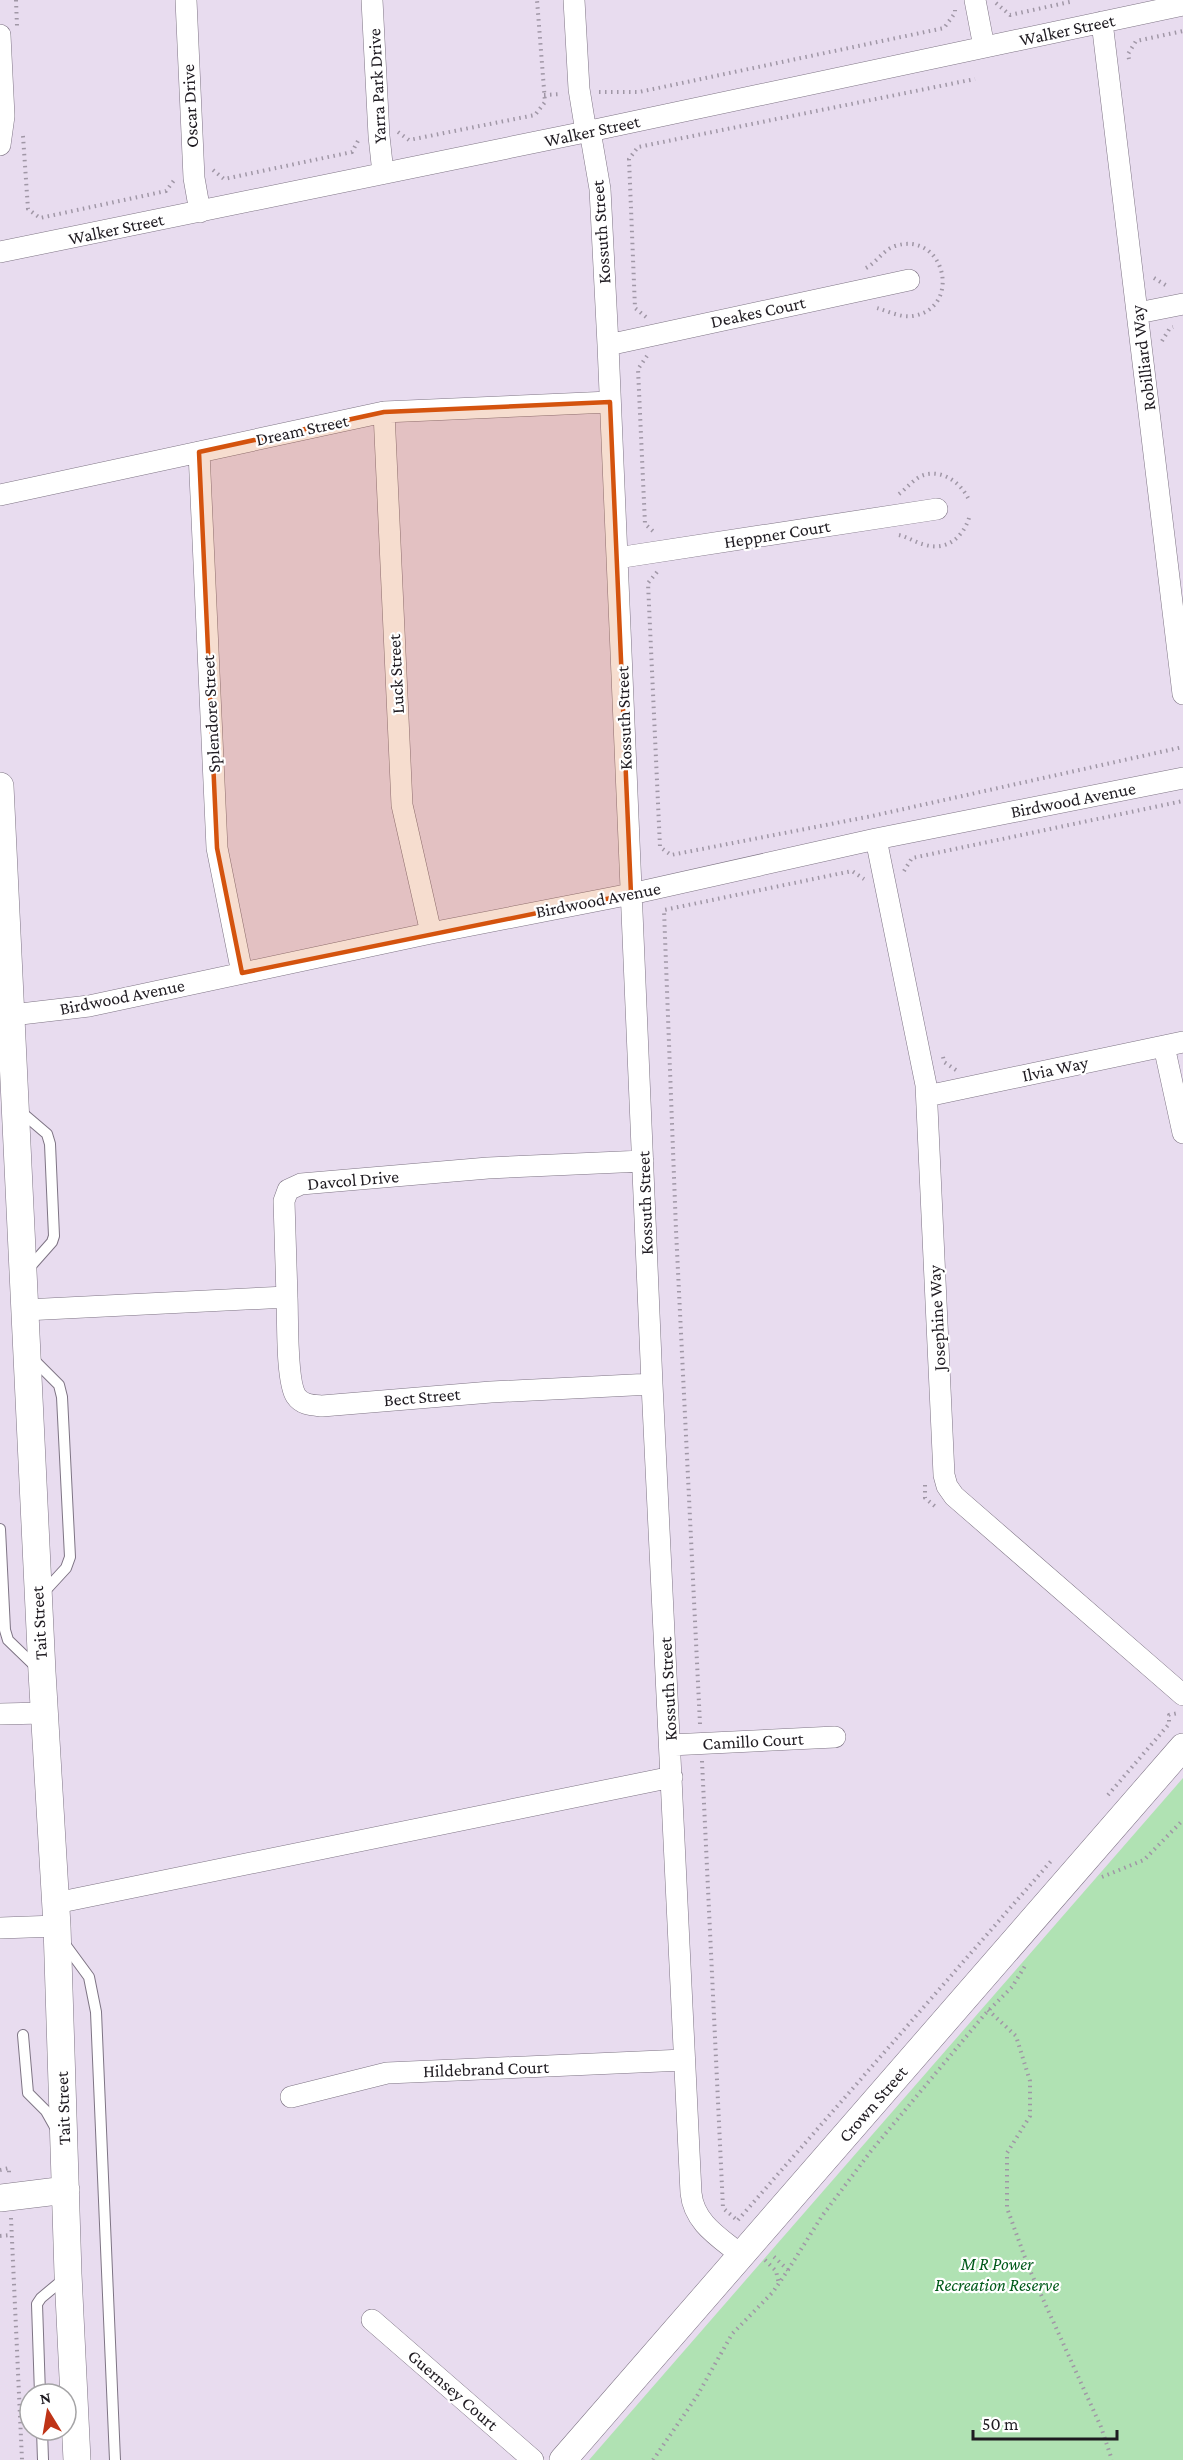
<svg xmlns="http://www.w3.org/2000/svg" width="1183" height="2460" viewBox="0 0 1183 2460" font-family="'Crimson Pro',serif">
  <style>
    .park { fill: #b0e2b3 }
    .lines { fill: none; stroke-linecap: round; stroke-linejoin: round }
    .service-casing { stroke: #7e7484; stroke-width: 12 }
    .minor-casing { stroke: #7e7484; stroke-width: 22 }
    .tertiary-casing { stroke: #7e7484; stroke-width: 28 }
    .path { stroke: #a097a6; stroke-width: 4; stroke-dasharray: 1.5 4.5; stroke-linecap: butt }
    .service { stroke: #fff; stroke-width: 10 }
    .minor { stroke: #fff; stroke-width: 21 }
    .tertiary { stroke: #fff; stroke-width: 27 }
    .marked { fill: #d4530e; fill-opacity: 0.2; stroke: #d4530e; stroke-width: 4.5; stroke-linejoin: round }
    .labels { text-anchor: middle; dominant-baseline: central; stroke-width: 4.5; stroke-linejoin: round; paint-order: stroke }
    .street-label { font-size: 18px; fill: #1f1b21; stroke: #fff }
    .park-label { font-size: 18px; font-style: italic; fill: #005a1a; stroke: #fff }
  </style>
  <rect width="100%" height="100%" fill="#e8dcef"/>
  <path class="park" d="M1183,1778V2460H589Z"/>
  <g class="lines">
    <defs>
      <path id="service" d="M20,1111L47,1134L50,1144L54,1236L52,1242L29,1268
        M32,1358L59,1385L62,1397L70,1557L66,1568L43,1593
        M0,1529L5,1630L8,1640L37,1668
        M64,1943L89,1977L96,2012L115,2460
        M23,2035L28,2093L46,2111L55,2127
        M40,2394L37,2304L41,2298L65,2278
        M42,2430L43,2460"/>
      <path id="minor" d="M186,0L194,178L200,212
        M372,0L379,136L383,173
        M574,0L579,89L586,132
        M975,0L984,47
        M1102,22L1183,694
        M0,35L4,116L0,145
        M590,131L600,189L608,345L652,1384L691,2193C694,2223 719,2237 741,2255
        M0,252L590,131L1183,5
        M1138,313L1183,304
        M608,345L909,280
        M384,412L402,805L431,933
        M199,452L217,848L242,973
        M0,495L384,412L610,402
        M617,558L937,509
        M876,839L926,1085L944,1475L947,1486L954,1496L1183,1695
        M12,1015L89,1006L431,933L631,894L876,839L1183,778
        M1164,1046L1183,1133
        M927,1096L1183,1042
        M287,1297C288,1317 286,1381 296,1396C302,1405 312,1405 322,1406L491,1392L652,1384
        M25,1310L287,1297L284,1201L288,1190L301,1184L488,1168L643,1161
        M0,1714L44,1713
        M670,1745L835,1737
        M56,1903L672,1777
        M0,1928L57,1926
        M291,2097L387,2073L684,2060
        M372,2320L533,2460"/>
      <path id="tertiary" d="M0,786L42,1672L57,1926L68,2274L77,2460
        M0,2198L66,2190
        M563,2460L1183,1747"/>
    </defs>
    <use href="#service" class="service-casing"/>
    <use href="#minor" class="minor-casing"/>
    <use href="#tertiary" class="tertiary-casing"/>
    <path class="path" d="M16,0L17,26
      M996,3L1010,15L1074,1
      M1129,59L1128,54L1136,41L1183,31
      M599,92H639L944,28L955,13V10
      M544,95L562,94
      M398,132L409,140L535,115L545,102L537,0
      M23,136L28,209L40,218L166,191L175,179
      M213,170L224,179L352,152L359,139
      M866,268C877,262 883,250 895,246C945,230 963,308 913,316C901,318 888,311 877,308
      M1154,278L1167,286
      M646,317L635,308L629,159L638,147L975,79
      M1162,341L1170,328L1173,327
      M647,356L638,369L645,524L655,533
      M899,494C907,488 913,480 921,476C941,468 960,482 968,498
      M899,535C908,537 916,543 926,545C947,551 963,537 969,518
      M657,572L648,583L660,847L671,855L872,816L1183,747
      M904,871L912,858L1183,801
      M943,1057L944,1062L956,1070
      M925,1485V1498L937,1508
      M700,1724L676,1230L664,910L852,871L864,879
      M702,1761L723,2208L738,2221
      M1108,1795L1169,1724V1715L1178,1713
      M1102,1877L1144,1860L1183,1820
      M988,2010L1016,2036L1030,2081V2116L1007,2153V2208L1028,2266L1101,2427L1112,2460
      M0,2170L9,2168V2175
      M11,2218L22,2460
      M738,2220L1052,1860
      M0,2236L11,2235
      M765,2260L776,2271L779,2284
      M788,2270L822,2216L871,2151L985,2014L1012,1987L1025,1966
      M653,2460L697,2396L732,2334L773,2292L788,2270L771,2254"/>
    <use href="#service" class="service"/>
    <use href="#minor" class="minor"/>
    <use href="#tertiary" class="tertiary"/>
  </g>
  <path class="marked" d="M610,402L631,894L242,973L217,848L199,452L384,412Z"/>
  <g class="labels">
    <g class="street-label">
      <text transform="translate(1067 30) rotate(-12)">Walker Street</text>
      <text transform="translate(377 86) rotate(-93)">Yarra Park Drive</text>
      <text transform="translate(190 106) rotate(-93)">Oscar Drive</text>
      <text transform="translate(592 131) rotate(-12)">Walker Street</text>
      <text transform="translate(116 229) rotate(-12)">Walker Street</text>
      <text transform="translate(601 232) rotate(-94)">Kossuth Street</text>
      <text transform="translate(758 312) rotate(-12)">Deakes Court</text>
      <text transform="translate(1143 358) rotate(-97)">Robilliard Way</text>
      <text transform="translate(302 430) rotate(-12)">Dream Street</text>
      <text transform="translate(777 534) rotate(-9)">Heppner Court</text>
      <text transform="translate(396 674) rotate(-93)">Luck Street</text>
      <text transform="translate(211 714) rotate(-93)">Splendore Street</text>
      <text transform="translate(624 718) rotate(-92)">Kossuth Street</text>
      <text transform="translate(1073 800) rotate(-11)">Birdwood Avenue</text>
      <text transform="translate(598 900) rotate(-11)">Birdwood Avenue</text>
      <text transform="translate(122 997) rotate(-11)">Birdwood Avenue</text>
      <text transform="translate(1055 1069) rotate(-12)">Ilvia Way</text>
      <text transform="translate(353 1180) rotate(-5)">Davcol Drive</text>
      <text transform="translate(645 1203) rotate(-92)">Kossuth Street</text>
      <text transform="translate(937 1318) rotate(-93)">Josephine Way</text>
      <text transform="translate(422 1397) rotate(-5)">Bect Street</text>
      <text transform="translate(39 1623) rotate(-93)">Tait Street</text>
      <text transform="translate(668 1689) rotate(-93)">Kossuth Street</text>
      <text transform="translate(753 1741) rotate(-3)">Camillo Court</text>
      <text transform="translate(486 2069) rotate(-2)">Hildebrand Court</text>
      <text transform="translate(873 2104) rotate(-49)">Crown Street</text>
      <text transform="translate(63 2108) rotate(-92)">Tait Street</text>
      <text transform="translate(453 2390) rotate(41)">Guernsey Court</text>
    </g>
    <g class="park-label">
      <text x="997" y="2264">M R Power<tspan x="997" dy="21">Recreation Reserve</tspan></text>
    </g>
  </g>
  <g transform="translate(48 2412) rotate(349)"><circle r="28" fill="#ffffff" stroke="#a5a4a6" stroke-width="1.5"/>
  <path d="M0-4.5L10 22L0 15L-10 22Z" fill="#bf3417"/>
  <text y="-9" font-size="16" font-weight="bold" text-anchor="middle" fill="#1f1b21">N</text>
  </g>
  <path d="M973 2430v9h144v-9" fill="none" stroke="#1f1b21" stroke-width="3"/>
  <text x="982" y="2430" font-size="18" fill="#1f1b21" stroke="#ffffff" stroke-width="4.5" paint-order="stroke">50 m</text>
</svg>
